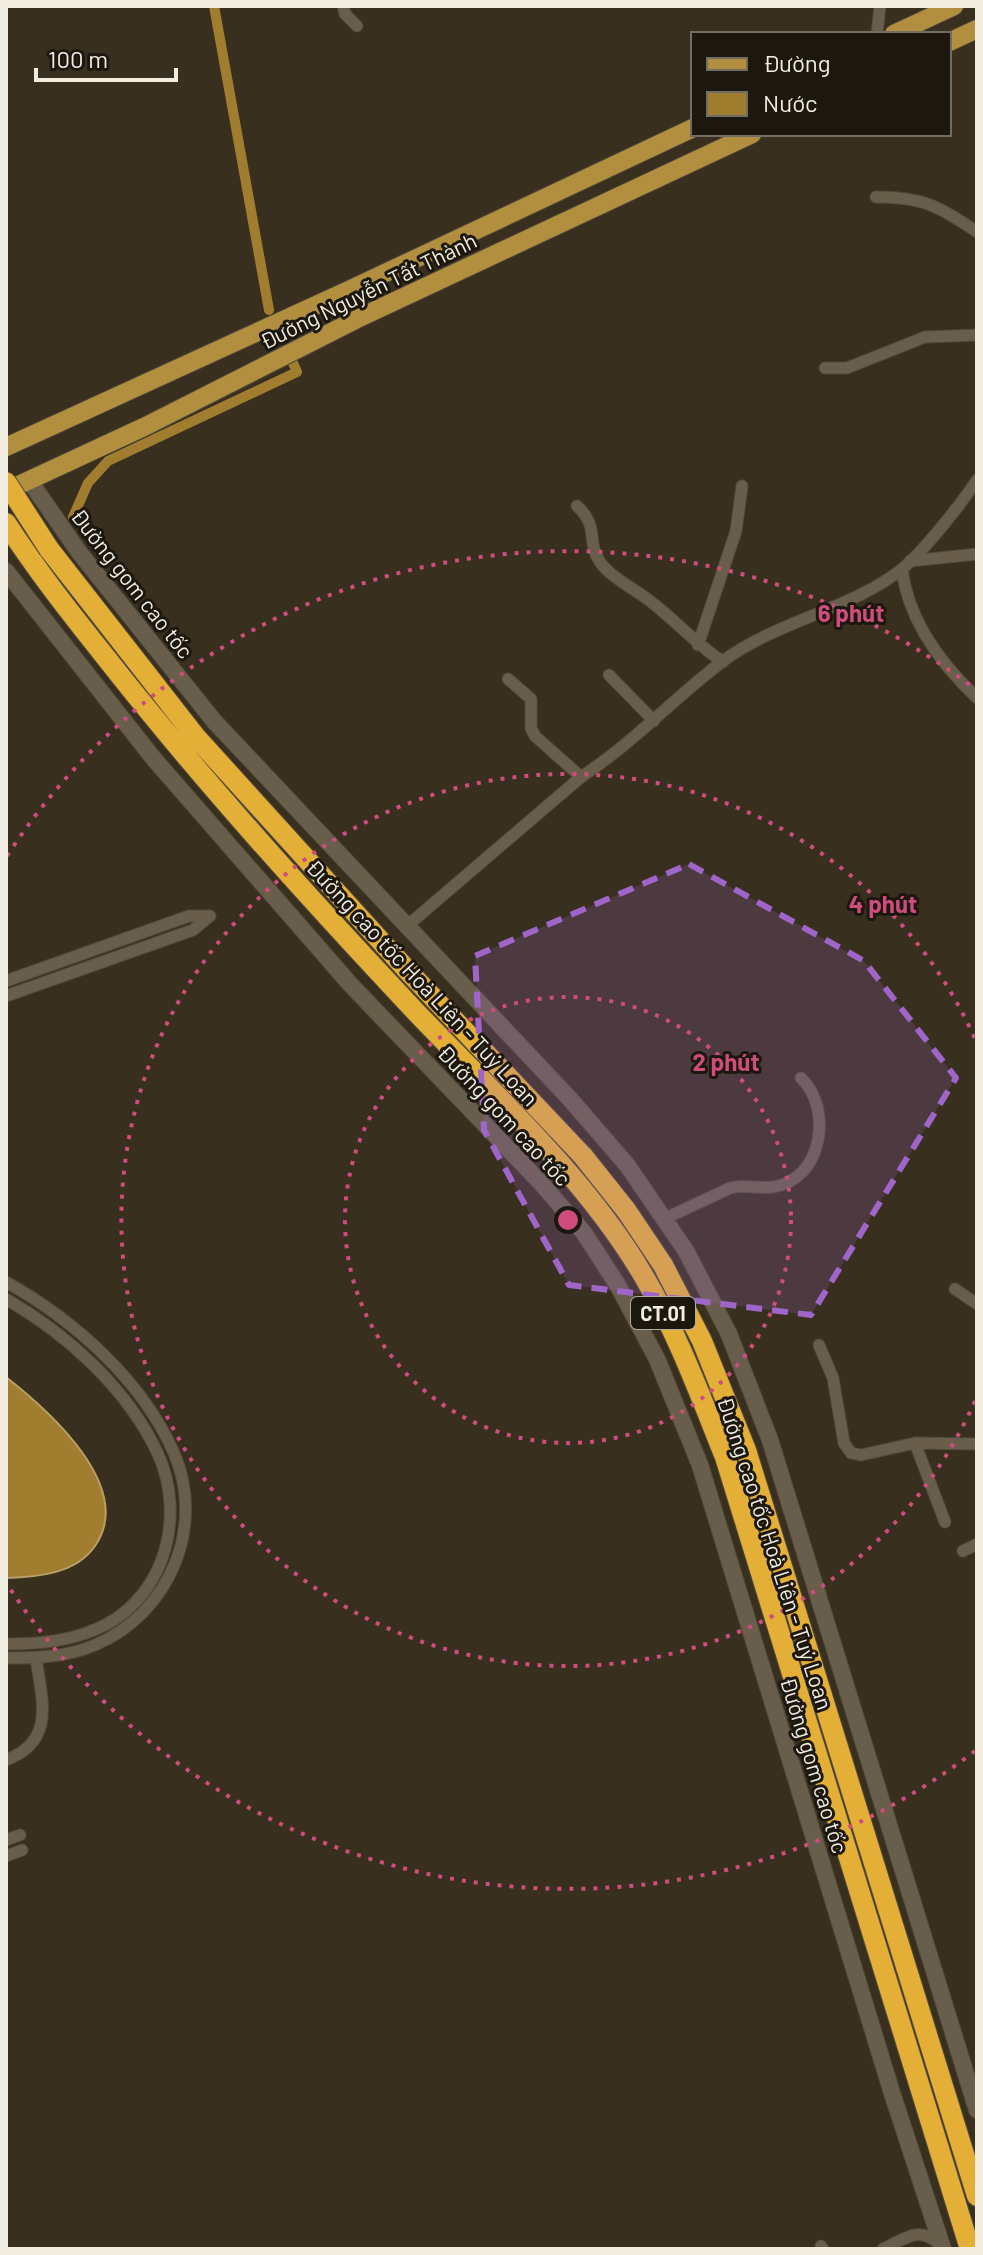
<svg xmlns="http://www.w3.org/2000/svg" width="983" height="2255" viewBox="0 0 983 2255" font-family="Barlow,sans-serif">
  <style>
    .water { fill: #a17d30; stroke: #b99f65; stroke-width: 2 }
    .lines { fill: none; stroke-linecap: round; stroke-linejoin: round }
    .canal { stroke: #a17d30; stroke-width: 10 }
    .street-casing { stroke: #524a3b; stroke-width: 13 }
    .secondary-casing { stroke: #524a3b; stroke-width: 18 }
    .primary-casing { stroke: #524a3b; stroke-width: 20 }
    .highway-casing { stroke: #524a3b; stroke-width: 22 }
    .street { stroke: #685e4b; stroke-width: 11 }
    .secondary { stroke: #685e4b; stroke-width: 16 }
    .primary { stroke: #b28f3f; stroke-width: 18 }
    .highway { stroke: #e4af37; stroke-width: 20 }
    .highway-bridge-casing { stroke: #524a3b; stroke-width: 22; stroke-linecap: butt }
    .highway-bridge { stroke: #e4af37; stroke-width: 20 }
    .marked { fill: #9f66c9; fill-opacity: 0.2; stroke: #9f66c9; stroke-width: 6; stroke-dasharray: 16 10; stroke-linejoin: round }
    .ring { fill: none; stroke: #ce4d7c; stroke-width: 4; stroke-dasharray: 4 8 }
    .labels { text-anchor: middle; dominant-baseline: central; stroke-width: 6; stroke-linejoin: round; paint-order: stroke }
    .shield { fill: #1c1810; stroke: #b2ada2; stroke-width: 2 }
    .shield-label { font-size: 20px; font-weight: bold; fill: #f2ede1 }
    .street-label { font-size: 22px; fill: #f2ede1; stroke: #1c1810 }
    .centre { fill: #ce4d7c; stroke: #1c1810; stroke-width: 4 }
    .ring-label { font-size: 24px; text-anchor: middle; font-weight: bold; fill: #ce4d7c; stroke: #1c1810; stroke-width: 6; stroke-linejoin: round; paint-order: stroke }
  </style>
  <rect width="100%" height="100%" fill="#392f1e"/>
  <path class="water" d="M6,1377C48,1410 136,1487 95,1546C76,1574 37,1577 6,1578Z"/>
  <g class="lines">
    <path class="canal" d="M214,6L269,310
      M73,517L88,483L108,461L297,372L293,363"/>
    <defs>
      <path id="street" d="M343,6L345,14L357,26
        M877,34L880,6
        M876,197C923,197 939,206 977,232
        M825,368H847L925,337L977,335
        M577,506C600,527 586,542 600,562C611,578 635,589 650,601C675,620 696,644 723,662
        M910,561L977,554
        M902,569C908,620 940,663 977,698
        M698,645L736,531L742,486
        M609,675L654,721
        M508,679L531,699V728L535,736L581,777
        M407,926L581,777C633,743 674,698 723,661C777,621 852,609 902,569C924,551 961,504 977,480
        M6,981L189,916H209
        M6,996L193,930L210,916
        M664,1219L730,1188C745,1184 758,1189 773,1187C823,1180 833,1108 801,1078
        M6,1282C74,1320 142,1380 174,1453C206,1527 169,1614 95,1645C67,1657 37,1658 6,1658
        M955,1289L977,1304
        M6,1299C67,1334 128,1389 158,1454C185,1514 167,1591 107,1624C75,1641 41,1644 6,1644
        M819,1345L833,1378L844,1443L851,1453L861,1455L915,1443L977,1444
        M915,1443L945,1522
        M963,1551L977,1544
        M6,1760C56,1741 42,1701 36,1658
        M6,1840L20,1835
        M6,1856L22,1850
        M821,2246L823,2249
        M883,2249C905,2239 918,2225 939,2244"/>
      <path id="secondary" d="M29,480L79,552L214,721L570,1099L627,1165L686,1251L729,1334L770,1440L977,2110
        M6,571L154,759L350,984L541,1183L584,1233L617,1284L657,1359L700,1465L892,2093L943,2249"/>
      <path id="primary" d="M894,34L954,6
        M949,42L977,29
        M6,447L349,290L693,128
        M6,491L146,426L361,317L752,134"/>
      <path id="highway" d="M6,523C37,571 72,615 107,659C203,781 308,897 414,1010C492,1092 586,1178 643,1275C677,1332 700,1395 725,1457L970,2249
        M49,549L195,736L407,970L583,1156L626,1210L663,1265L702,1341L746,1450L977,2196"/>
    </defs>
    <use href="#street" class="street-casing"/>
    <use href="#secondary" class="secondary-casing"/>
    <use href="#primary" class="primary-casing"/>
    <use href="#highway" class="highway-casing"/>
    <use href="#street" class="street"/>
    <use href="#secondary" class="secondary"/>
    <use href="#primary" class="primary"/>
    <use href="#highway" class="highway"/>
    <defs>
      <path id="highway-bridge" d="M6,482L49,549"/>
    </defs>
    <use href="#highway-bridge" class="highway-bridge-casing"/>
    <use href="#highway-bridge" class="highway-bridge"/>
  </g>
  <path class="marked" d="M689,864L864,961L956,1078L811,1315L569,1285L484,1130L475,956Z"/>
  <g class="ring">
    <circle cx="568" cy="1220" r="223"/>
    <path d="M975 1401A446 446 0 1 1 975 1039"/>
    <path d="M975 1751A669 669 0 0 1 7 1584M7 856A669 669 0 0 1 975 689"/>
  </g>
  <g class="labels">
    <rect class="shield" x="631" y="1297" width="64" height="32" rx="6"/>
    <g class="shield-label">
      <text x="663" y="1313">CT.01</text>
    </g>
    <g class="street-label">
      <text transform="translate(368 290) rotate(-26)">Đường Nguyễn Tất Thành</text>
      <text transform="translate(133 583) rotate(52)">Đường gom cao tốc</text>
      <text transform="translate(423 982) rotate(47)">Đường cao tốc Hoà Liên - Tuý Loan</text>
      <text transform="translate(505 1115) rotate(47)">Đường gom cao tốc</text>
      <text transform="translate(776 1553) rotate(72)">Đường cao tốc Hoà Liên - Tuý Loan</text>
      <text transform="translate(815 1765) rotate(73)">Đường gom cao tốc</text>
    </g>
  </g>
  <circle cx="568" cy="1220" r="12" class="centre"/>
  <g class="ring-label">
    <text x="851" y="622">6 phút</text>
    <text x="883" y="913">4 phút</text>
    <text x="726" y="1071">2 phút</text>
  </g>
  <rect width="983" height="2255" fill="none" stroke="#f2ede1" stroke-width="16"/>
  <rect x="691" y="32" width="260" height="104" fill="#1c1810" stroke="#726d64" stroke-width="2"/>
  <rect x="707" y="58" width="40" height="12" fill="#b28f3f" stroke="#726d64" stroke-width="2"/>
  <text x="763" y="72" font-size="24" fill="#f2ede1">Đường</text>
  <rect x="707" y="92" width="40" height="24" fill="#a17d30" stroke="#726d64" stroke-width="2"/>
  <text x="763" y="112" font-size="24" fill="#f2ede1">Nước</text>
  <path d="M36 68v12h140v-12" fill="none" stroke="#f2ede1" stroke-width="4"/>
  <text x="48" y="68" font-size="24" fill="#f2ede1" stroke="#1c1810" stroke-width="6" paint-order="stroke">100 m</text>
</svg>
